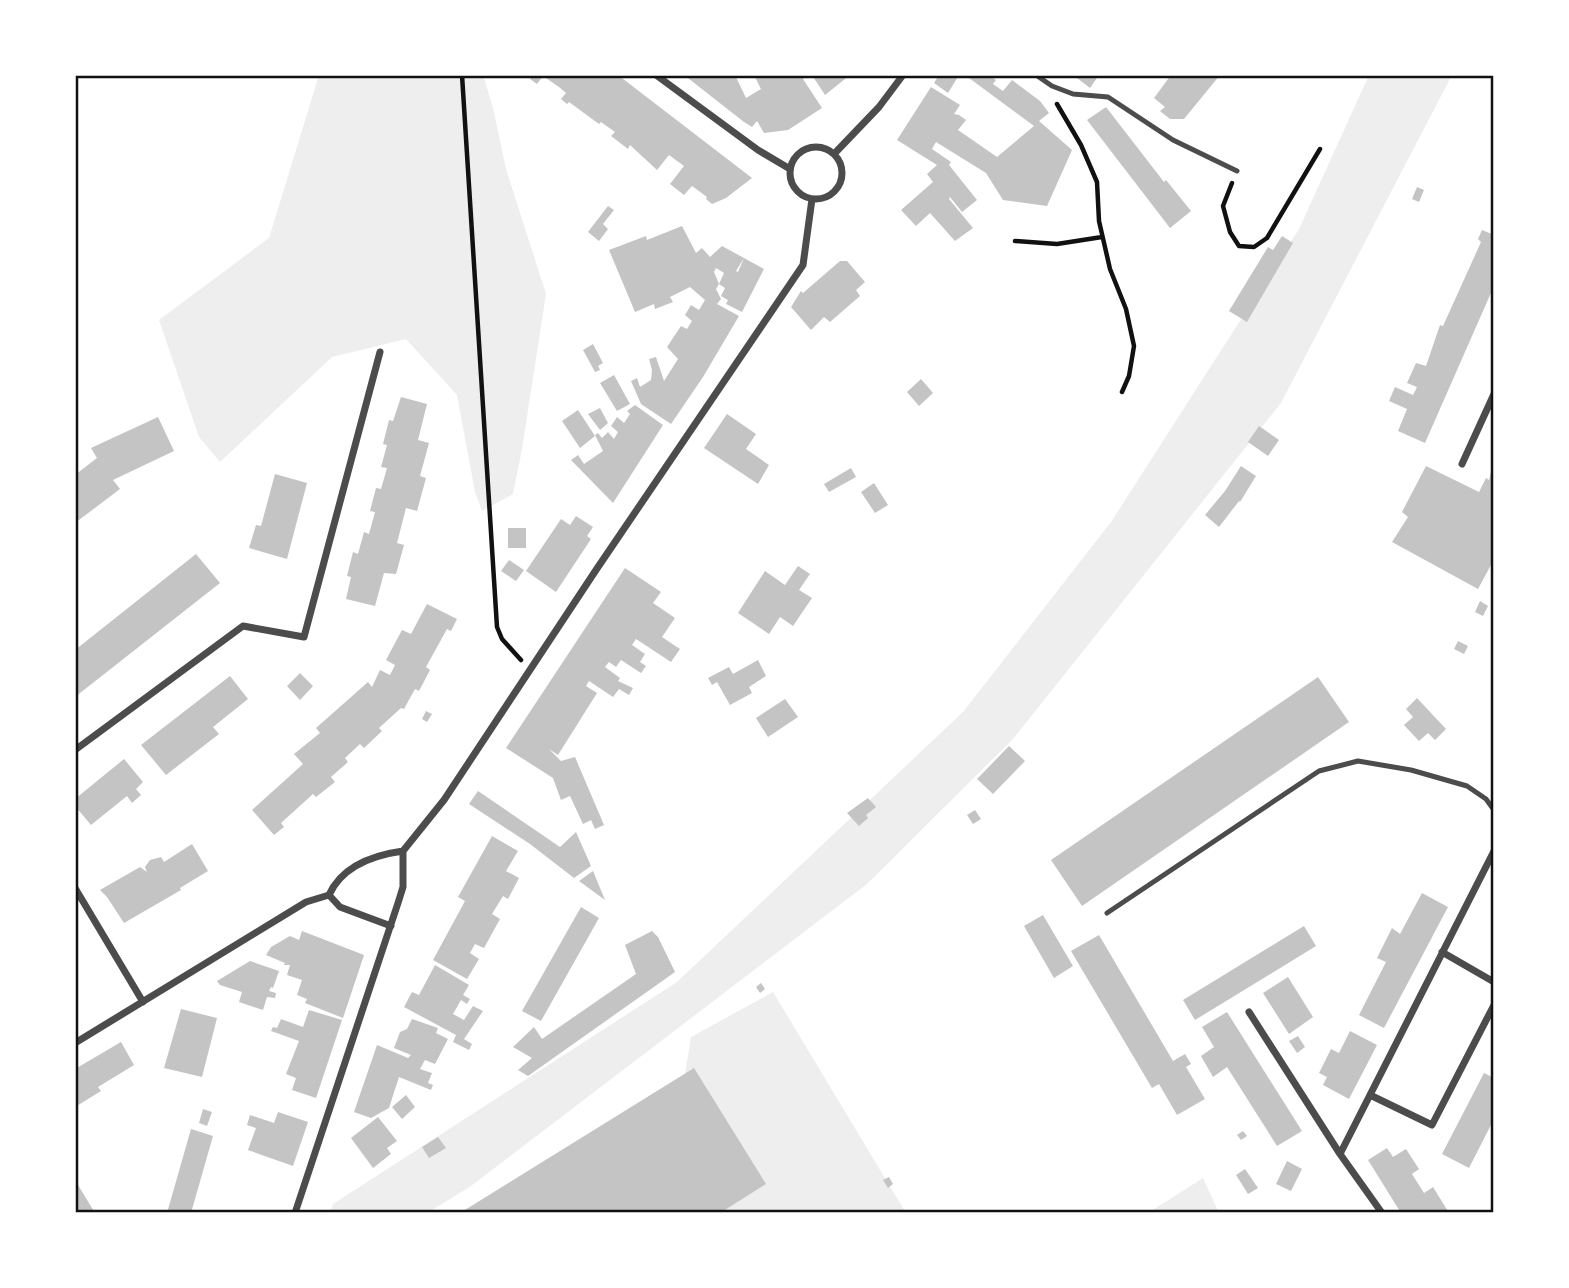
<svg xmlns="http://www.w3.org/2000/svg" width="1569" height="1288" viewBox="0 0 1569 1288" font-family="'Archivo Narrow',sans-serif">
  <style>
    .green { fill: #eee }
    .building { fill: #c4c4c4 }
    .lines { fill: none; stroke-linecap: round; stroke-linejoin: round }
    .path { stroke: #111; stroke-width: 4.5 }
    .service { stroke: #4c4c4c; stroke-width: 5 }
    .minor { stroke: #4c4c4c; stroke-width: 7 }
    .neatline { fill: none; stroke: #111; stroke-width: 2.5 }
  </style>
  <rect width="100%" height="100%" fill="#fff"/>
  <path class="green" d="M319,75H483L493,108L506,169L546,294L522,449L513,494L482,511L475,492L457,395L406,339L332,357L220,462L199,437L159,320L269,238Z
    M1369,75H1452L1281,403L1013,739L867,884L471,1186L427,1213H330L333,1204L677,982L963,712L1111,522L1299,229Z
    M773,992L906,1213H662L691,1037Z
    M1203,1178L1219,1213H1148Z"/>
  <path class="building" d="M532,75H618L752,178L726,198L712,204L706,199L707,197L692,186L684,195L670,184L684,166L669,155L657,170L630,145L628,149L611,136L615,132L601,122L599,124L569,102L567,104L561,99L566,93L559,87L543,76L537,84L530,79Z
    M684,75H735L746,98L761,89L754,75H810L803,79L822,108L788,130L764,133L757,121L752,127L744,122Z
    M812,75H850L825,95Z
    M939,75H959L948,93L934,83Z
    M965,75H989L996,80L993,84L1003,91L1012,80L1040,101L1049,113L1039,121L1072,150L1047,206L1003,200L986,173L936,142L932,149L951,162L949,165L977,200L962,212L950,197L949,199L973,228L955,241L930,213L916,226L901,210L933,182L927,174L937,165L897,140L931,87L960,105L954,114L959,115L966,120L958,130L997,157L1034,126Z
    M1073,75H1099L1090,88Z
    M1171,75H1220L1184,119H1170L1160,111L1165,107L1154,98Z
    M1106,107L1164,182L1166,180L1191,211L1170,228L1087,120Z
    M1417,187L1424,190L1419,202L1412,199Z
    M608,206L614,210L603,224L608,229L599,241L588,232Z
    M682,226L696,253L702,248L710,257L722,246L744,258L736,271L738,272L744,258L764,269L742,312L726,304L728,300L721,296L725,288L719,284L724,273L716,268L714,272L719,284L716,289L721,299L717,304L739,316L703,377L671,424L641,404L631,381L637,378L640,387L651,380L652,370L649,359L656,357L664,381L678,359L667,347L681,326L687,329L692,321L685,315L691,305L699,310L705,300L690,287L670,297L673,302L655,309L654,304L635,312L609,250L646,236L647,240Z
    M1482,230L1494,235V286L1425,443L1398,431L1407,409L1389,401L1395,387L1413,395L1417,387L1407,383L1416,363L1426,366L1440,325L1443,326L1481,242L1478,239Z
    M1282,236L1293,243L1247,322L1229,311L1268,247L1273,250Z
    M840,261H847L865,282L856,290L860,296L830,322L824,317L811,330L791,307L801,291L803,293Z
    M593,344L603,363L598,366L600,370L595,372L583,350Z
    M614,375L630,404L617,411L600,383Z
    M921,379L933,393L919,406L907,392Z
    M401,397L427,404L418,440L429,443L420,476L426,478L417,511L406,508L397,543L404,545L396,574L384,573L375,606L346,599L351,577L347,576L353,552L358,554L364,532L369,534L375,512L370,511L376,488L381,489L387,468L381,467L387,445L383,444L389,420L393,421Z
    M635,405L663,425L613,503L571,460L578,455L584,464L603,451L595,435L598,433L602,438L608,432L614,439L618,432L611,426L617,417L624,423L630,414L627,411Z
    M600,408L608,423L600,430L588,414Z
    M578,410L595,436L580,448L562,421Z
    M727,414L756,434L746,449L769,465L758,484L704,448Z
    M158,417L174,451L113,480L120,489L75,523V475L97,458L91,448Z
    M1259,426L1279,440L1268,456L1248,442Z
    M1494,459V564L1492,563L1478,589L1392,542L1408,517L1402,512L1426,466L1479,492L1486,478L1489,480Z
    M1241,466L1256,476L1240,502L1239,501L1219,527L1205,515L1225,491Z
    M851,468L856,477L829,492L824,484Z
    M275,474L307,483L287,559L249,548L256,525L261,526Z
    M874,483L888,505L875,513L861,492Z
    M576,516L593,527L587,536L591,539L556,592L526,571L561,519L570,525Z
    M508,528H526V548H508Z
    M196,554L220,583L75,697V650Z
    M509,560L524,570L516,581L501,571Z
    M798,566L810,574L799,590L812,598L793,626L780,617L769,634L738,613L765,571L785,585Z
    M625,568L661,592L653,603L675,618L662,637L680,649L671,662L636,639L632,645L645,654L640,662L646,666L641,673L621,660L616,667L609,662L605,667L620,678L618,681L633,688L629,695L619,689L613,697L589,681L586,686L597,693L558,755L549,749L561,761L575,757L604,825L595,829L591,820L583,824L570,796L561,800L553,778L506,748Z
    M1480,601L1488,606L1483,616L1475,612Z
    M427,604L457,619L451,631L447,629L426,667L430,670L419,691L415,689L404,709L401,708L379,728L382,731L364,748L360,744L345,758L348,762L331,777L335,782L316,797L313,794L281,823L284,827L274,835L252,810L303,764L294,754L320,733L316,728L368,682L372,687L380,670L390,675L395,665L386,660L402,630L411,634Z
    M1458,641L1468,646L1464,654L1454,649Z
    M758,660L766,676L749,687L752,693L730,705L717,682L712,685L708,678L729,667L733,674Z
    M300,673L313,686L300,700L287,686Z
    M230,676L248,699L213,727L219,734L166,775L141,745Z
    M1318,677L1349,722L1082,906L1051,860Z
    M1417,698L1446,729L1435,740L1428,733L1419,741L1404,725L1413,717L1406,709Z
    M785,699L798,717L768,737L756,718Z
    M426,711L432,714L427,722L422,719Z
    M1009,746L1025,761L993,794L977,779Z
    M124,759L143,782L136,789L141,795L132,803L127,796L91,825L75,806V799Z
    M478,791L560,847L576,832L591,866L574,878L530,844L469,804Z
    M868,798L876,807L866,815L868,818L859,826L847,813Z
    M975,810L981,819L973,824L967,815Z
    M492,836L518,851L506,871L519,878L508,899L503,896L492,914L500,919L484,948L475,944L470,953L479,959L467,979L433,960L465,901L458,897Z
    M192,844L208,871L180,888L181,890L124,923L107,897L100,890L140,867L147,872L145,867L150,860L161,857L164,862Z
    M593,871L605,900L579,881Z
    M1422,893L1448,907L1384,1028L1359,1015L1386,962L1377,958L1392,928L1400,934Z
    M581,907L599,918L541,1021L522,1011Z
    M1043,915L1073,966L1054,978L1024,926Z
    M1304,926L1316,946L1195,1020L1183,1000Z
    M302,931L364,955L343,1018L305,1003L307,999L297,995L302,980L287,975L290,965H284L285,963L266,955L271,947L290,936L299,940Z
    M652,931L658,937L675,972L528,1076L518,1070L532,1058L513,1047L534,1027L542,1039L636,974L625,945Z
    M1099,935L1173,1061L1185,1054L1191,1064L1186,1067L1205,1099L1177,1115L1159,1084L1152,1088L1071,951Z
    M250,961L279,971L273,988L271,987L269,991L276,993L275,998L267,997L263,1010L239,1002L242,992L220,985L217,981Z
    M435,965L469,985L463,995L470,999L467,1004L461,1000L453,1014L464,1020L473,1006L483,1011L464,1039L472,1044L469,1050L453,1042L456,1035L404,1007L412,992L419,995Z
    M1288,977L1313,1017L1289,1034L1263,993Z
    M761,983L765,989L760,993L756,987Z
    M181,1009L217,1018L202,1077L164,1068Z
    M309,1010L342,1020L316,1098L292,1090L296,1078L286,1074L299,1041L271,1031L273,1027L277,1028L281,1019L303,1027Z
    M1227,1012L1302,1131L1277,1146L1227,1067L1213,1077L1201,1056L1214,1047L1202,1027Z
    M412,1019L438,1028L436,1033L448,1039L435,1064L425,1060L420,1069L432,1073L428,1083L433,1085L431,1090L399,1077L389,1108L371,1118L354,1112L377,1045L408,1058L411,1055L394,1048L400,1032L407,1029Z
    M1350,1031L1377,1045L1349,1099L1323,1085L1327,1077L1319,1073L1331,1049L1339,1053Z
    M1298,1036L1305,1047L1297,1053L1289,1041Z
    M121,1042L134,1065L98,1087L101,1091L75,1107V1069Z
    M694,1068L766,1184L720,1213H460Z
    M1484,1073L1494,1078V1119L1469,1168L1442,1154Z
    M406,1095L415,1107L402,1119L392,1107Z
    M203,1109L212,1112L207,1126L199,1123Z
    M278,1112L308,1122L293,1166L248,1150L256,1128L247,1125L250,1115L274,1123Z
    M378,1117L397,1141L387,1148L391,1154L373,1168L351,1138Z
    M191,1129L213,1136L191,1213H167Z
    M1243,1131L1247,1136L1241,1140L1237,1135Z
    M438,1137L446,1148L429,1158L422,1147Z
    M1387,1148L1393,1157L1406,1149L1419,1169L1412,1174L1424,1193L1433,1187L1449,1213H1401L1368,1160Z
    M1287,1161L1302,1169L1291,1191L1276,1184Z
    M1245,1169L1258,1188L1248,1194L1236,1175Z
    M889,1177L893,1184L888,1188L883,1180Z
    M75,1180L95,1213H75Z"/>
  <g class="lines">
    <path class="path" d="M462,75L497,627L502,639L521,660
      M1057,104L1081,145L1097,182L1099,221L1110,269L1126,309L1134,346L1129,376L1122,392
      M1232,183L1223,206L1230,232L1239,246L1254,247L1267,238L1320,149
      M1015,241L1057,244L1102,237"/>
    <path class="service" d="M1036,75L1052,86L1073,94L1108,97L1173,140L1237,171
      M1107,913L1319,771L1358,761L1411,770L1467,786L1486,799L1494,810"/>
    <path class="minor" d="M656,75L758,150L790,169
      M790 173a26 26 0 1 1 52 0a26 26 0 1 1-52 0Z
      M834,154L879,107L903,75
      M1462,464L1494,394
      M75,750L243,626L304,637L380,352
      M75,888L143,1002
      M329,895C342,866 374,855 403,851
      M329,895L340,907L391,926
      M1442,952L1494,982
      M1249,1012L1340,1154L1382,1213
      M75,1043L306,902L329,895
      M1370,1095L1432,1125L1494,1005
      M1340,1154L1494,851
      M295,1213L398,903L403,887V851L444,800L596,570L803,265L812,199"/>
  </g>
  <rect width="1569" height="1288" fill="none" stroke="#ffffff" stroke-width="154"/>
  <rect x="77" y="77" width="1415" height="1134" class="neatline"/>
</svg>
